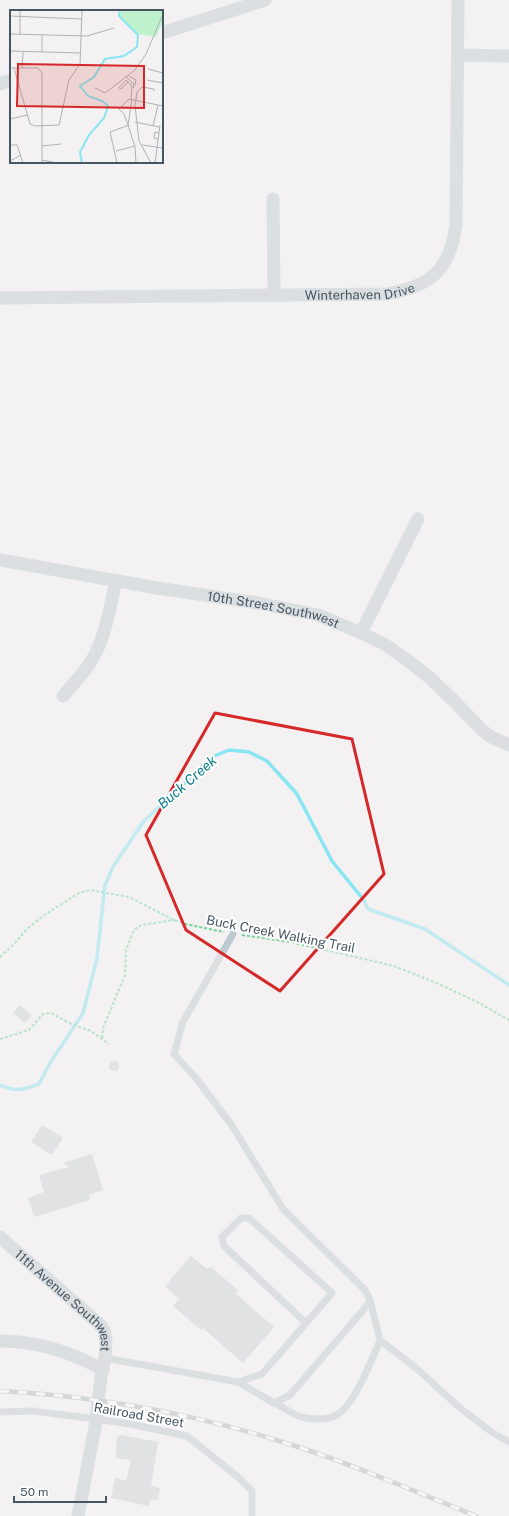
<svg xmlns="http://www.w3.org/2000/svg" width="509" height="1516" viewBox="0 0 509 1516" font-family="'Public Sans',sans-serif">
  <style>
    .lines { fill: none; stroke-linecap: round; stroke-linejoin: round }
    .stream { stroke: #88e5f2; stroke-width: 3.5 }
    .building { fill: #ccd0d6 }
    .path { stroke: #73d39b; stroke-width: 2; stroke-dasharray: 3 2; stroke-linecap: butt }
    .service { stroke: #becad1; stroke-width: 7 }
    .minor { stroke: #becad1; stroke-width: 13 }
    .rail-casing { stroke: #b2b7bb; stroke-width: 4.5 }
    .rail { stroke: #fff; stroke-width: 3; stroke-dasharray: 9; stroke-linecap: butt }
    .marked { fill: none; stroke: #d62828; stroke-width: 3; stroke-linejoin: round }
    .labels { text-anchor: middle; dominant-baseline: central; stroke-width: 4; stroke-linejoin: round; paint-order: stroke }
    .street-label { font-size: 13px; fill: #475660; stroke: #fff }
    .water-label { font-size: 14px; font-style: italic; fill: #077c8d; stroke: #fff }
    .inset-river { fill: none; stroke: #88e5f2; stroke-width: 2 }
    .inset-road { fill: none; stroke: #aeb3b7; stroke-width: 1 }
    .view { fill: #d62828; fill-opacity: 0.15; stroke: #d62828; stroke-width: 2 }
    .inset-edge { fill: none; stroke: #475660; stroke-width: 2 }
  </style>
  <rect width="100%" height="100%" fill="#f3f1f1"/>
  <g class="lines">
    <path class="stream" d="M0,1085C17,1092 22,1090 39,1084L50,1063L83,1013L97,958L105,885L114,865L144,821L212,757L229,750L249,752L267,761L297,794L332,861L363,899L368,909L425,929L509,985"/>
  </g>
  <path class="building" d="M20,1005L32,1015L25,1023L13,1013Z
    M109 1066a5 5 0 1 1 10 0a5 5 0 1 1-10 0Z
    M42,1125L63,1138L52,1155L31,1142Z
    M92,1154L103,1190L89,1195L90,1200L34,1217L28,1198L44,1192L39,1175L69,1167L63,1163Z
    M191,1256L207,1269L211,1267L238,1290L235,1293L274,1327L243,1363L203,1328L201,1330L173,1306L179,1299L165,1286Z
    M121,1435L158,1442L151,1486L160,1488L158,1500L150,1499L149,1506L111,1498L115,1478L126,1481L131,1460L116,1458L117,1437Z"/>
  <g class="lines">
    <path class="path" d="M242,935L291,942L394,966L439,984L479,1003L509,1020
      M0,957L14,944L27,929L43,916L79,893L90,890L129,897L174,920L185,924L224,932
      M102,1038L103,1028L125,975L126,950L134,930L141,925L175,920
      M0,1039L29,1030L43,1014L48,1013L53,1014L69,1023L91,1031L109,1044"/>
    <path class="service" d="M233,934L183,1022L174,1054L195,1077L231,1124L283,1209L365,1290L370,1300L365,1308L290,1395L274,1403L238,1382
      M370,1300L380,1340L416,1368L460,1408L493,1433L509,1442
      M105,1358L238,1382L262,1374L332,1293L249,1218H241L222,1237L224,1246L306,1323
      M274,1403C283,1407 292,1414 301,1417C311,1419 326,1420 335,1416C354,1407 372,1359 380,1340
      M0,1412L33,1411L96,1419L130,1424L187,1436L238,1477L252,1491V1516"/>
    <g class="minor">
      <path d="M162,33L265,0"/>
      <path d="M458,55L509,56"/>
      <path d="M0,84L11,80"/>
      <path d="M273,199L274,295"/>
      <path id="s1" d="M0,298L387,294C431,286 450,270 456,225L458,0"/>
      <path id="s2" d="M0,560L157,588L258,603L318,615L361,633L384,644L407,660L429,677L455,702L483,731L493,738L509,745"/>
      <path d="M361,633L418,519"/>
      <path d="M63,696C73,684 84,673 92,660C106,636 110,607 116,580"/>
      <path id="s3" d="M0,1237L97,1322L102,1327L105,1333L106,1342L105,1358L101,1377L95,1427L78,1516"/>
      <path d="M0,1341C35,1341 73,1352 103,1370"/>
    </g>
    <defs>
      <path id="rail" d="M0,1391C98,1396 195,1414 289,1444C352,1464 414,1491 476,1516"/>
    </defs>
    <use href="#rail" class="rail-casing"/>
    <use href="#rail" class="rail"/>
  </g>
  <path d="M0 0H509V1516H0ZM215,713L352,739L384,874L280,991L186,930L146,835Z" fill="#f3f1f1" fill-opacity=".55" fill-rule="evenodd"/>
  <path class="marked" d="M215,713L352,739L384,874L280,991L186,930L146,835Z"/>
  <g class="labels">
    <g class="street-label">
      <text stroke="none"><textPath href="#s1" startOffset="360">Winterhaven Drive</textPath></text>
      <text stroke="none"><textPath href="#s2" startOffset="278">10th Street Southwest</textPath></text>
      <text transform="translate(281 934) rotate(11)">Buck Creek Walking Trail</text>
      <text stroke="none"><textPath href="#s3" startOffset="92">11th Avenue Southwest</textPath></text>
      <text transform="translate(139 1415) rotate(10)">Railroad Street</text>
    </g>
    <g class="water-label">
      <text transform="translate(187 782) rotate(-41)">Buck Creek</text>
    </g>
  </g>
  <g transform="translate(10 10)">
    <rect width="153" height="153" fill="#f3f1f1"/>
    <path d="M111,0H153V11L146,27L128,24L110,5Z" fill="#bef2cd"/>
    <path class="inset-river" d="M72,153L70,142L79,125L94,108L98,96L92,91L78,86L70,76L84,67L95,49L114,46L127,37L128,25L109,6L110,0"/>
    <path class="inset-road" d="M0,6L71,9M0,24L77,26L104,18M10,24V0M32,25V42M0,41L71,43M0,58H28L32,63V153M4,58L20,114L25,116L49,115L59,70L70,54L72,0M12,58L13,42M138,59L153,63M119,66L126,70L125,75M116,67L125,60L136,44L153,4M137,70L153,73M118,72L111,79L109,78L116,70L122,76L121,89M85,78L95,83L116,67L124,74L123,78M0,109L17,105M153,110V127M125,112L149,117M118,115L122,89M143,116L148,95M148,129L144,128L145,122L149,123M0,135H7L13,153M132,135L153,138M32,136L51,134M106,141L125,136M32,150L47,153M0,151L11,145M107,153L100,122L119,115M126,153L125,137L118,115L114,104L109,99L119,89L153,96M141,153L129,131L125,95L127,82L132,77L144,79V81M145,153L150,115"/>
    <path class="view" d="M8,54L134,56V98L7,96Z"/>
    <rect width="153" height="153" class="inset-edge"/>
  </g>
  <path d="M14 1496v6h92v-6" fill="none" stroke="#475660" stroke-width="2"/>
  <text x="20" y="1496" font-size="12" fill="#475660" stroke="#ffffff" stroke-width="3" paint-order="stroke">50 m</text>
</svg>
